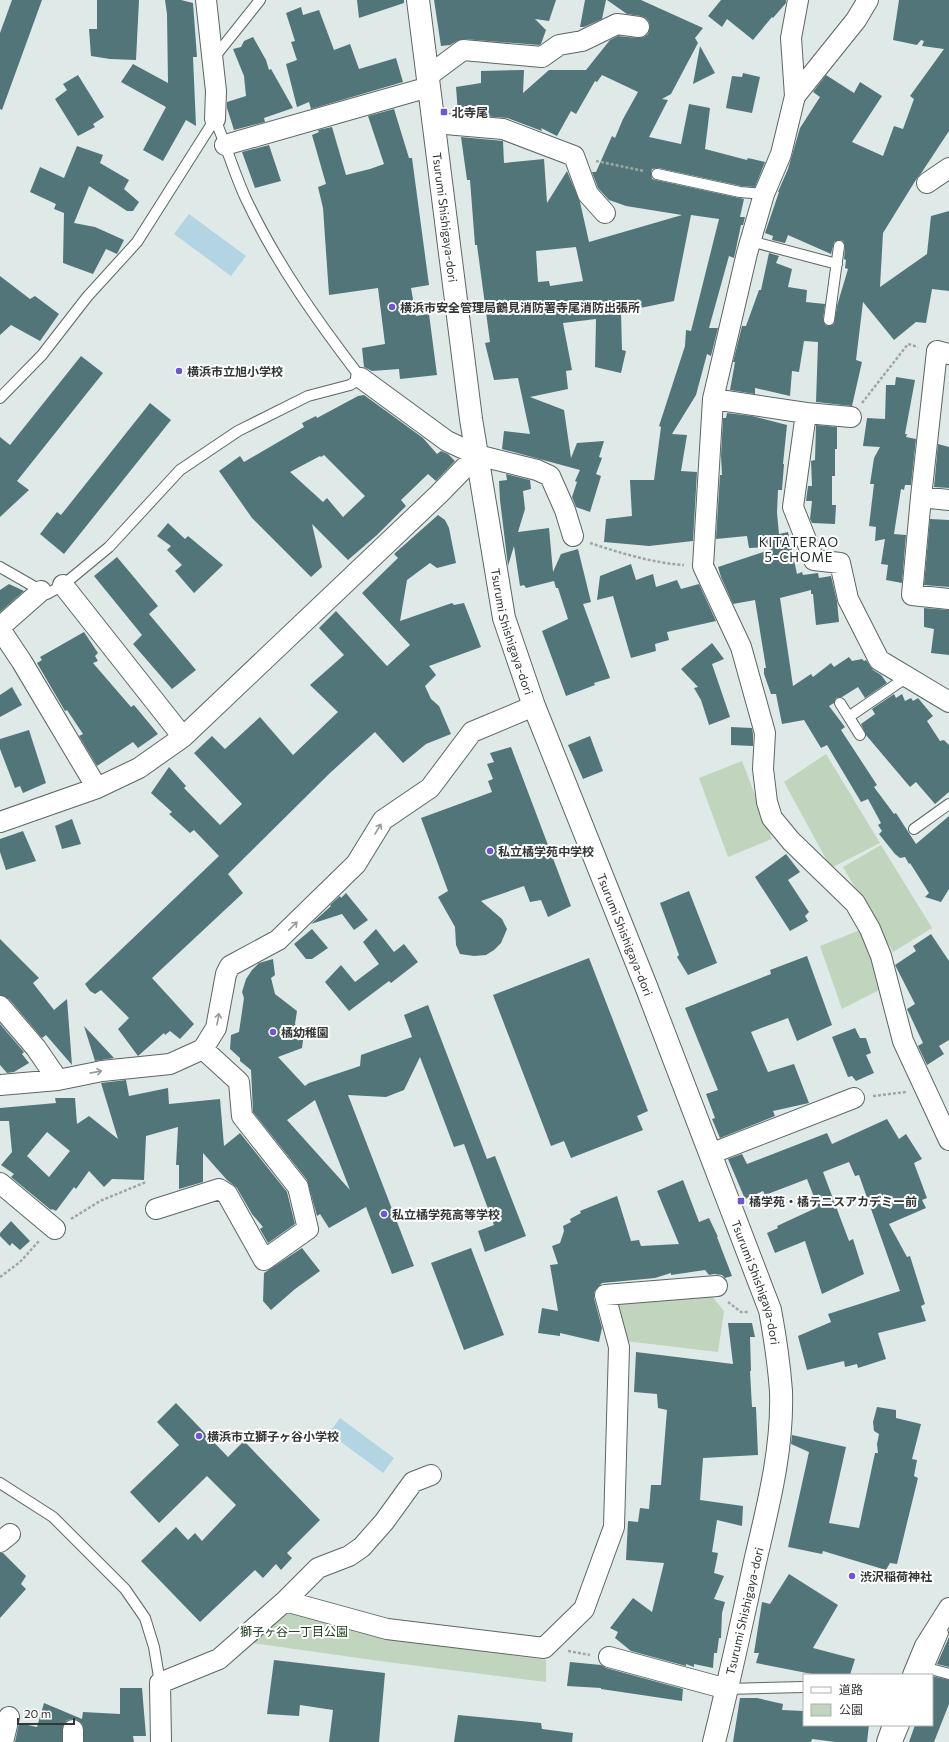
<svg xmlns="http://www.w3.org/2000/svg" width="949" height="1742" viewBox="0 0 949 1742" font-family="Commissioner,'Noto Sans JP',sans-serif">
  <style>
    .green { fill: #c0d4be }
    .water { fill: #b3d4e2 }
    .building { fill: #527579; fill-rule: evenodd }
    .lines { fill: none; stroke-linecap: round; stroke-linejoin: round }
    .lane-casing { stroke: #5c6664; stroke-width: 12 }
    .street-casing { stroke: #5c6664; stroke-width: 22 }
    .secondary-casing { stroke: #5c6664; stroke-width: 24 }
    .path { stroke: #9fa7a6; stroke-width: 2.5; stroke-dasharray: 3 2; stroke-linecap: butt }
    .lane { stroke: #fff; stroke-width: 10 }
    .street { stroke: #fff; stroke-width: 20 }
    .secondary { stroke: #fff; stroke-width: 22 }
    .oneway { stroke: #989a9a }
    .poi-dot { fill: #6d56d0; stroke: #fff; stroke-width: 1.5 }
    .labels { text-anchor: middle; dominant-baseline: central; stroke-width: 4; stroke-linejoin: round; paint-order: stroke }
    .poi-label { font-size: 12px; font-weight: bold; fill: #323635; stroke: #fff; text-anchor: start }
    .street-label { font-size: 12px; fill: #323635; stroke: #fff }
    .park-label { font-size: 12px; fill: #193916; stroke: #fff }
    .neighbourhood-label { font-size: 13px; letter-spacing: 1px; fill: #232c2a; stroke: #fff }
  </style>
  <rect width="100%" height="100%" fill="#dfeae8"/>
  <path class="green" d="M826,754L880,843L831,868L784,782Z
    M742,761L772,839L728,857L699,778Z
    M881,845L932,928L893,952L843,867Z
    M860,930L883,988L842,1009L820,946Z
    M711,1295L724,1311L718,1352L625,1341L615,1303Z
    M288,1611L369,1633L452,1647L546,1660V1682L387,1662L252,1643Z"/>
  <path class="water" d="M189,214L246,256L231,276L174,234Z
    M340,1418L394,1458L383,1473L329,1433Z"/>
  <path class="building" d="M12,0H42L2,110L0,109V33Z
    M97,0H139L136,60L110,59L91,56L89,29H97Z
    M165,0H181L193,3L197,57H193L196,126L186,120L163,161L143,150L166,107L121,82L133,64L168,83L167,14Z
    M357,0H404V3L359,18Z
    M434,0H556L549,21L535,19L546,30L541,44L539,45L464,39L457,41L450,45L441,46Z
    M585,0H606L602,19L584,27H580Z
    M607,0H641L703,28L695,38L698,43L671,94L662,99L668,100L649,137L681,144L689,104L710,108L705,149L747,160L748,158L765,162L755,187L741,186L658,168L652,169L651,173L652,179L656,180L744,199L740,217H745L743,225H741L734,258L729,256L709,328H718L711,356L707,354L696,395L672,434L687,435L681,471L697,472L693,541L649,546L604,542L606,519L632,516L630,480H654L661,427L659,426L685,346L686,330L691,331L719,219L691,215L674,301L621,312L622,350L626,351L621,373L595,367L596,319L563,323L572,370L566,371L568,389L530,397L564,410L571,458L577,443L604,441L599,457L602,458L596,474L601,476L590,512L576,507L572,497L577,482L575,481L580,470L502,449L504,431L530,434L518,378L494,380L485,343L490,342L477,245H475L470,180H467L461,137L503,141L504,163L544,159L547,203L567,171L580,202L589,242L682,215L626,206L609,200L598,188L592,172H596L612,136L615,138L623,119L638,92L602,75L597,82L595,81L576,114L571,111L557,136L541,128L542,131L507,118L458,114L456,87L481,83V71L524,70L523,93L549,70H586L610,40L618,36L638,38L644,37L648,34L650,28L649,22L646,18L641,16L627,14ZM576,247L583,281L550,286L549,281L538,282L536,251Z
    M721,0H786V3L773,18L772,17L753,40L727,19L722,27L708,16Z
    M899,0H949V131L922,172L917,178L883,233L880,287L927,254L931,216L949,211V291L932,289L926,323L916,322L894,340L863,302L856,360L862,362L852,406L816,402L818,342L804,341L799,372L792,371L790,396L755,388V394L730,390L735,362H733L742,326H746L759,290H761L769,253L779,256L776,263L792,269L788,287L807,290L806,302L825,304L823,320L825,325L829,326L834,324L837,306L848,269L845,268L846,260L844,259L845,246L843,241L839,240L834,242L831,254L788,235L785,243L772,240L773,236L765,233L779,192H778L788,169L800,128L820,97L813,92L826,75L854,93L860,82L882,96L852,142L883,156L894,126L903,129L914,99L910,96L944,49L922,46L924,41L921,40L917,45L893,40Z
    M301,7L303,15L319,10L334,50L350,44L359,69L396,58L403,82L311,109L309,102L297,107L286,64L297,60L291,42L295,41L286,13Z
    M253,37L266,60L269,70L271,69L293,108L264,118L265,122L234,130L227,108V102L246,96L244,76L233,49L241,47L244,41Z
    M700,46L715,73L693,84Z
    M743,73L760,77L752,113L726,108L732,76L742,77Z
    M78,75L104,117L93,124L95,127L78,136L55,99L67,90L63,84Z
    M394,109L409,158H412L429,285L411,288L416,316L429,314L437,375L400,379L399,369L372,371L364,367L362,348L385,344L378,288L329,295L323,208L318,187L326,184L312,135L319,132L318,130L332,127L346,175L370,169L384,164L368,116Z
    M269,145L281,181L255,188L242,152Z
    M77,146L103,155L100,163L129,180L124,189L139,202L133,211H127L89,186L74,223L95,227L124,240L117,254L106,249L93,274L63,263L64,213L54,209L56,204L30,192L40,167L64,178Z
    M0,276L30,299L35,296L59,314L40,341L11,325L0,335Z
    M81,356L103,373L17,481L29,490L0,517V437L10,445Z
    M896,377L915,380L905,434H907L906,437L916,439L911,485H905L904,490L901,489L894,534L906,535L902,583L886,580L888,565L881,564L885,539L875,541L876,527L869,526L874,484H870L874,458L880,447L863,446L867,418L885,419L886,385H895Z
    M364,395L423,438L437,454L441,451L448,454L455,461L436,481L428,474L401,500L406,506L377,535L348,560L312,524L322,567L311,577L252,518L219,471L240,456L244,462L304,427L302,423L316,416L317,418L358,396ZM324,455L365,496L343,517L327,498L323,502L290,472L320,456L321,457Z
    M150,403L171,420L64,554L40,534L57,512L61,515Z
    M727,413L752,416L787,425L783,464H784L782,490H778L777,513L779,534L788,532L797,574L802,572L803,575L818,573L819,578L831,576L837,601L839,622L816,625L813,594H811V590L780,598L793,686L811,674L813,677L831,663L834,667L849,657L852,661L862,659L864,661L866,660L873,670L881,675L887,683L865,698L858,687L842,697L836,698L834,703L829,706L845,727L841,730L877,785L874,787L894,814L896,813L916,844L949,816V889L941,902L925,897L929,893L910,863L909,864L905,857L900,858L895,854L879,834L882,831L878,825L881,823L868,799L861,802L827,745L821,748L804,720L782,724L776,694H771L764,674V668H766L755,600L733,604L721,577L718,567L772,549L771,547L749,548L747,536L716,539L720,475H722L721,456L723,418H726Z
    M816,425L837,427V449H835V476H832V505H836L835,524L812,523L810,519L812,501H806L808,486H812L811,461L815,460Z
    M938,444L949,447V488L934,487Z
    M506,474L530,480L531,489L523,491L525,509L518,532L549,528L553,572L561,554L578,549L591,602L583,604L610,678L594,683L595,685L566,696L542,631L568,619L558,588H556L554,581L526,588L524,585L520,586L514,546L508,566L500,500L499,481L507,480Z
    M438,515L445,520L449,528L456,563L437,568L430,563L407,580L400,621L452,603L454,605L464,603L481,647L429,666L436,675L425,686L431,699L439,706L451,734L426,744L403,763L375,732L330,773L228,874L243,893L152,978L194,1024L180,1039L170,1031L165,1035L164,1033L138,1056L118,1029L129,1018L101,990L95,994L90,991L85,984L219,856L194,830L190,833L169,814L172,812L151,793L169,767L186,786L184,788L220,825L242,804L194,753L212,736L225,749L260,717L293,755L338,712L310,685L344,655L319,628L336,611L387,666L410,645L362,593L398,558L394,554Z
    M930,519L949,520V587L924,585Z
    M168,523L185,539L188,536L223,565L194,593L175,571L182,565L167,550L171,546L157,536Z
    M117,557L158,606L149,614L196,670L172,689L133,644L142,635L94,576Z
    M631,564L636,580L653,574L656,587L677,580L681,589L699,584L716,621L667,632L669,640L655,644L656,651L631,658L613,596L597,600L600,576Z
    M9,584L24,591L0,612V590Z
    M924,608L949,610V655L931,653L934,629L924,627Z
    M84,632L98,653L95,656L98,661L93,663L131,707L134,705L158,734L138,748L133,742L97,766L79,736L83,734L67,710L65,711L37,663L42,660L40,657Z
    M712,643L724,659L712,664L730,717L709,725L701,700L694,688L698,687L681,669Z
    M12,687L22,705L0,717V695Z
    M894,694L896,698L902,694L905,701L911,698L913,701L918,698L933,716L927,721L940,741L944,740L949,745V792L935,804L916,782L910,787L866,735L861,724L875,714L872,709Z
    M731,727L752,728L753,734V746L731,745Z
    M29,730L46,783L23,793L20,786L15,788L0,749V739Z
    M590,736L603,771L583,779L568,745Z
    M511,747L571,906L548,917L541,900L530,902L524,886L481,901L502,919L507,929L501,943L494,950L486,955L474,956L460,954L456,945L455,927L438,897L448,891L421,818L492,792L488,781L493,779L487,764L494,762L490,753Z
    M72,819L81,844L62,849L55,826Z
    M23,831L36,861L6,870L0,852V839Z
    M786,854L800,872L788,880L809,912L805,916L808,921L790,931L755,877Z
    M689,891L717,963L688,975L677,957L679,955L660,903Z
    M346,893L368,920L354,930L342,914L311,924L331,906L330,905L340,896L341,898Z
    M312,929L328,948L312,959H306L294,944Z
    M376,929L394,952L404,944L418,962L391,983L389,981L349,1011L325,982L341,965L355,982L379,964L363,942Z
    M931,934L949,961V1040L939,1046L944,1054L927,1065L918,1046L923,1043L907,1009L915,1004L895,965L916,951L913,946Z
    M0,939L39,978L33,983L54,1010L67,999L72,1065L46,1035L42,1038L9,999L0,995Z
    M807,956L832,1025L797,1041L788,1018L751,1032L768,1072L794,1064L809,1103L773,1111L775,1116L720,1138L712,1119L715,1118L706,1094L718,1090L685,1008L771,974L770,970Z
    M589,958L648,1111L637,1116L643,1130L571,1158L564,1141L551,1146L493,995Z
    M273,959L275,975L271,978L275,994L297,1011L295,1024L304,1032L302,1048L278,1057L305,1086L309,1083L360,1066L361,1055L412,1037L404,1015L428,1005L487,1159L495,1156L526,1236L485,1252L478,1231L494,1225L464,1144L454,1147L420,1057L404,1090L386,1097L348,1095L414,1266L392,1274L366,1207L329,1228L320,1214L317,1216L307,1180L253,1112L251,1070L240,1061V1058L230,1049L231,1035L239,1032L244,998L242,992L246,979L252,970L259,963ZM315,1100L350,1190L287,1120Z
    M0,1024L24,1052L22,1054L29,1063L14,1072L7,1073L0,1065Z
    M84,1026L114,1058L95,1061Z
    M855,1028L860,1038H866L871,1053L866,1055L874,1073L856,1081L852,1076L848,1077L832,1037Z
    M126,1080L129,1096L168,1088L169,1104L220,1099L224,1146L240,1133L287,1192L295,1224L268,1243L260,1229L263,1227L252,1214L237,1188L227,1180L203,1153V1182L179,1189V1165H176L178,1127L146,1136L144,1180L112,1179L104,1187L89,1171L76,1189L74,1187L56,1211L52,1209L51,1210L11,1177L14,1174L1,1165L12,1152L9,1121H0V1108L56,1103L55,1098H75L77,1124L89,1116L118,1139L101,1083ZM47,1132L70,1151L49,1177L27,1156Z
    M887,1119L899,1139L906,1134L922,1159L914,1163L927,1198L922,1200L926,1208L889,1224L907,1257L910,1256L925,1304L921,1306L926,1321L878,1333L886,1359L858,1368L857,1364L845,1367L844,1361L807,1370L798,1336L831,1322L828,1314L900,1291L859,1175L855,1176L849,1162L823,1172L849,1241L853,1239L864,1274L822,1294L805,1241L775,1253L767,1233L778,1228L777,1226L818,1207L807,1179L765,1195L763,1191L745,1199L728,1159L742,1154L747,1164L827,1133L832,1144Z
    M683,1180L699,1222L709,1218L718,1237H717L732,1276L725,1278L722,1275L714,1274L709,1275L705,1270L671,1275V1273L655,1278L602,1283L594,1292V1298L602,1328L599,1342L560,1333V1336L538,1333L542,1308L558,1311L550,1265L558,1264L552,1246L560,1243L564,1231L563,1226L571,1222L570,1219L581,1213L580,1211L617,1196L631,1241L639,1240L641,1246L679,1244L657,1191Z
    M11,1221L30,1241L20,1250L12,1243L10,1246L0,1236V1233Z
    M302,1248L320,1271L295,1289L271,1310L263,1301L264,1273Z
    M471,1248L504,1335L464,1350L431,1263Z
    M728,1323H752L755,1337H750L751,1371H750L752,1407H756L758,1455L703,1458L700,1500L743,1506L742,1526L717,1520L712,1552L718,1553L714,1573L724,1576L714,1599L725,1602L722,1613L721,1638H719L717,1653H714L713,1668L694,1664V1667L686,1664V1666L631,1651L615,1638L618,1632L610,1628L633,1598L652,1612L664,1563L626,1560L628,1521L638,1522L640,1508L649,1509L651,1485H661L667,1410L658,1408L657,1394L634,1392L636,1352L733,1364Z
    M176,1403L228,1457L244,1441L320,1520L287,1553L292,1558L281,1570L276,1564L263,1578L255,1570L200,1622L141,1561L176,1527L188,1540L195,1533L202,1541L236,1505L207,1476L159,1523L130,1492L179,1445L157,1422Z
    M877,1407L896,1410V1418L921,1424L912,1459L917,1460L914,1476L918,1478L897,1564L890,1563L886,1570L823,1551L822,1554L788,1547L809,1452L791,1444L792,1435L846,1447L829,1523L859,1528L875,1453H878L877,1444L879,1434L874,1431L873,1422Z
    M0,1553H3L26,1576L21,1584L26,1589L0,1618Z
    M789,1574L838,1605L813,1648L855,1659L850,1675H817L756,1663L759,1653H754L762,1602L770,1604Z
    M949,1637V1667L937,1664Z
    M274,1660L385,1673L379,1742H329L333,1710L300,1705L299,1716L267,1714Z
    M570,1662L601,1665L606,1668L683,1689L682,1701L601,1689V1688L567,1686Z
    M932,1676L949,1680V1704L934,1742H909L915,1725H932Z
    M120,1688H142L146,1736H133L134,1742H84L83,1725L78,1720L73,1719L67,1720L63,1725L62,1742H15L19,1723L37,1727L44,1703L82,1719L83,1712L120,1714Z
    M740,1698H757L783,1704L782,1710L804,1711V1725H869L867,1742H836L812,1739L811,1742H733Z
    M458,1715L541,1723L542,1729L573,1733L572,1742H454Z"/>
  <g class="lines">
    <defs>
      <path id="lane" d="M213,59L260,0
        M657,174L740,192L764,194
        M750,241L837,264
        M829,320L839,246
        M0,398L42,355L87,297L137,242L215,119
        M0,567L47,594L63,585L109,547L180,470L238,431L308,396L350,385L361,378C318,322 276,263 246,199C234,173 226,145 215,119
        M840,703L860,735
        M850,716L907,677
        M914,829L949,804
        M0,1483L53,1517L125,1589L145,1618L154,1647L160,1683
        M927,1668L949,1674
        M925,1675L943,1633
        M727,1689L804,1687
        M897,1742L904,1725"/>
      <path id="street" d="M206,0L216,91L215,119
        M798,0L791,38L795,96L781,154L764,194L747,253L713,399L703,566L741,647L765,733L763,769L767,802L772,818L791,841L855,903L870,929L881,956L903,1041L949,1140
        M428,76L463,50L542,57L559,45L582,41L617,24L639,27
        M795,96L856,20L868,0
        M434,123L503,129L574,156L588,194L605,213
        M225,145L429,87
        M927,183L949,168
        M949,354L937,351L921,497L912,595L949,599
        M361,378L447,441L477,455L537,470L550,476L565,510L573,536
        M713,399L806,413L851,417
        M806,413L793,507L814,560L840,563L848,599L879,660L949,702
        M921,497L949,500
        M63,585L183,737
        M0,627L41,591
        M0,629L22,662L97,788
        M0,822L97,788L139,768L183,737L439,494L477,455
        M0,1006L36,1048L58,1080
        M0,1085L58,1080L102,1071L170,1064L203,1049L216,1028L226,974L230,966L278,940L356,864L383,820L430,788L472,732L534,706
        M710,1154L854,1098
        M0,1183L55,1229
        M156,1209L219,1189L227,1194L264,1260L308,1229L298,1187L242,1116L239,1082L203,1049
        M0,1542L10,1534
        M285,1601L318,1568L349,1556L362,1547L384,1522L413,1482L431,1475
        M609,1657L727,1689
        M913,1675L925,1646L949,1608
        M3,1742L9,1717
        M73,1742V1730
        M161,1742L160,1683L219,1659L285,1601L387,1629L544,1648L584,1609L614,1527L619,1347L605,1295L717,1286
        M887,1742L893,1725"/>
      <g id="secondary">
        <path id="s1" d="M418,0L471,419L504,618L534,706L646,986L770,1310C775,1337 779,1364 781,1391C783,1449 768,1506 755,1562C742,1622 729,1682 714,1742"/>
      </g>
    </defs>
    <use href="#lane" class="lane-casing"/>
    <use href="#street" class="street-casing"/>
    <use href="#secondary" class="secondary-casing"/>
    <path class="path" d="M596,161L644,171
      M862,403L908,344L918,347
      M590,543C620,553 653,563 684,565
      M873,1096L906,1092
      M71,1219L100,1201L146,1182
      M0,1277L20,1262L39,1241
      M728,1302L741,1312H749
      M568,1651L590,1655"/>
    <use href="#lane" class="lane"/>
    <use href="#street" class="street"/>
    <use href="#secondary" class="secondary"/>
  </g>
  <defs><path id="oneway-shaft" d="M-6 0H5M1.5-3L5.5 0L1.5 3" fill="none" stroke-width="1.6" stroke-linecap="round" stroke-linejoin="round"/></defs>
  <g class="oneway">
    <use href="#oneway-shaft" transform="translate(378 829) rotate(-59)"/>
    <use href="#oneway-shaft" transform="translate(293 926) rotate(-44)"/>
    <use href="#oneway-shaft" transform="translate(218 1019) rotate(-80)"/>
    <use href="#oneway-shaft" transform="translate(96 1072) rotate(-11)"/>
  </g>
  <g class="poi-dot">
    <rect x="440" y="108" width="8" height="8" rx="2"/>
    <circle cx="392" cy="307" r="4"/>
    <circle cx="179" cy="371" r="4"/>
    <circle cx="490" cy="851" r="4"/>
    <circle cx="273" cy="1032" r="4"/>
    <rect x="737" y="1197" width="8" height="8" rx="2"/>
    <circle cx="384" cy="1214" r="4"/>
    <circle cx="199" cy="1436" r="4"/>
    <circle cx="852" cy="1576" r="4"/>
  </g>
  <g class="labels">
    <g class="poi-label">
      <text x="452" y="112">北寺尾</text>
      <text x="400" y="307">横浜市安全管理局鶴見消防署寺尾消防出張所</text>
      <text x="187" y="371">横浜市立旭小学校</text>
      <text x="498" y="851">私立橘学苑中学校</text>
      <text x="281" y="1032">橘幼稚園</text>
      <text x="749" y="1201">橘学苑・橘テニスアカデミー前</text>
      <text x="392" y="1214">私立橘学苑高等学校</text>
      <text x="207" y="1436">横浜市立獅子ヶ谷小学校</text>
      <text x="860" y="1576">渋沢稲荷神社</text>
    </g>
    <g class="street-label">
      <text stroke="none"><textPath href="#s1" startOffset="219">Tsurumi Shishigaya-dori</textPath></text>
      <text stroke="none"><textPath href="#s1" startOffset="639">Tsurumi Shishigaya-dori</textPath></text>
      <text stroke="none"><textPath href="#s1" startOffset="963">Tsurumi Shishigaya-dori</textPath></text>
      <text stroke="none"><textPath href="#s1" startOffset="1335">Tsurumi Shishigaya-dori</textPath></text>
      <text transform="translate(744 1611) rotate(-77)">Tsurumi Shishigaya-dori</text>
    </g>
    <g class="park-label">
      <text x="294" y="1631">獅子ヶ谷一丁目公園</text>
    </g>
    <g class="neighbourhood-label">
      <text x="799" y="542">KITATERAO<tspan x="799" dy="15">5-CHOME</tspan></text>
    </g>
  </g>
  <rect x="803" y="1674" width="130" height="52" fill="#ffffff" stroke="#adafae"/>
  <rect x="811" y="1687" width="20" height="6" fill="#ffffff" stroke="#adafae"/>
  <text x="839" y="1694" font-size="12" fill="#323635">道路</text>
  <rect x="811" y="1704" width="20" height="12" fill="#c0d4be" stroke="#adafae"/>
  <text x="839" y="1714" font-size="12" fill="#323635">公園</text>
  <path d="M18 1718v6h56v-6" fill="none" stroke="#323635" stroke-width="2"/>
  <text x="24" y="1718" font-size="12" fill="#323635" stroke="#ffffff" stroke-width="3" paint-order="stroke">20 m</text>
</svg>
